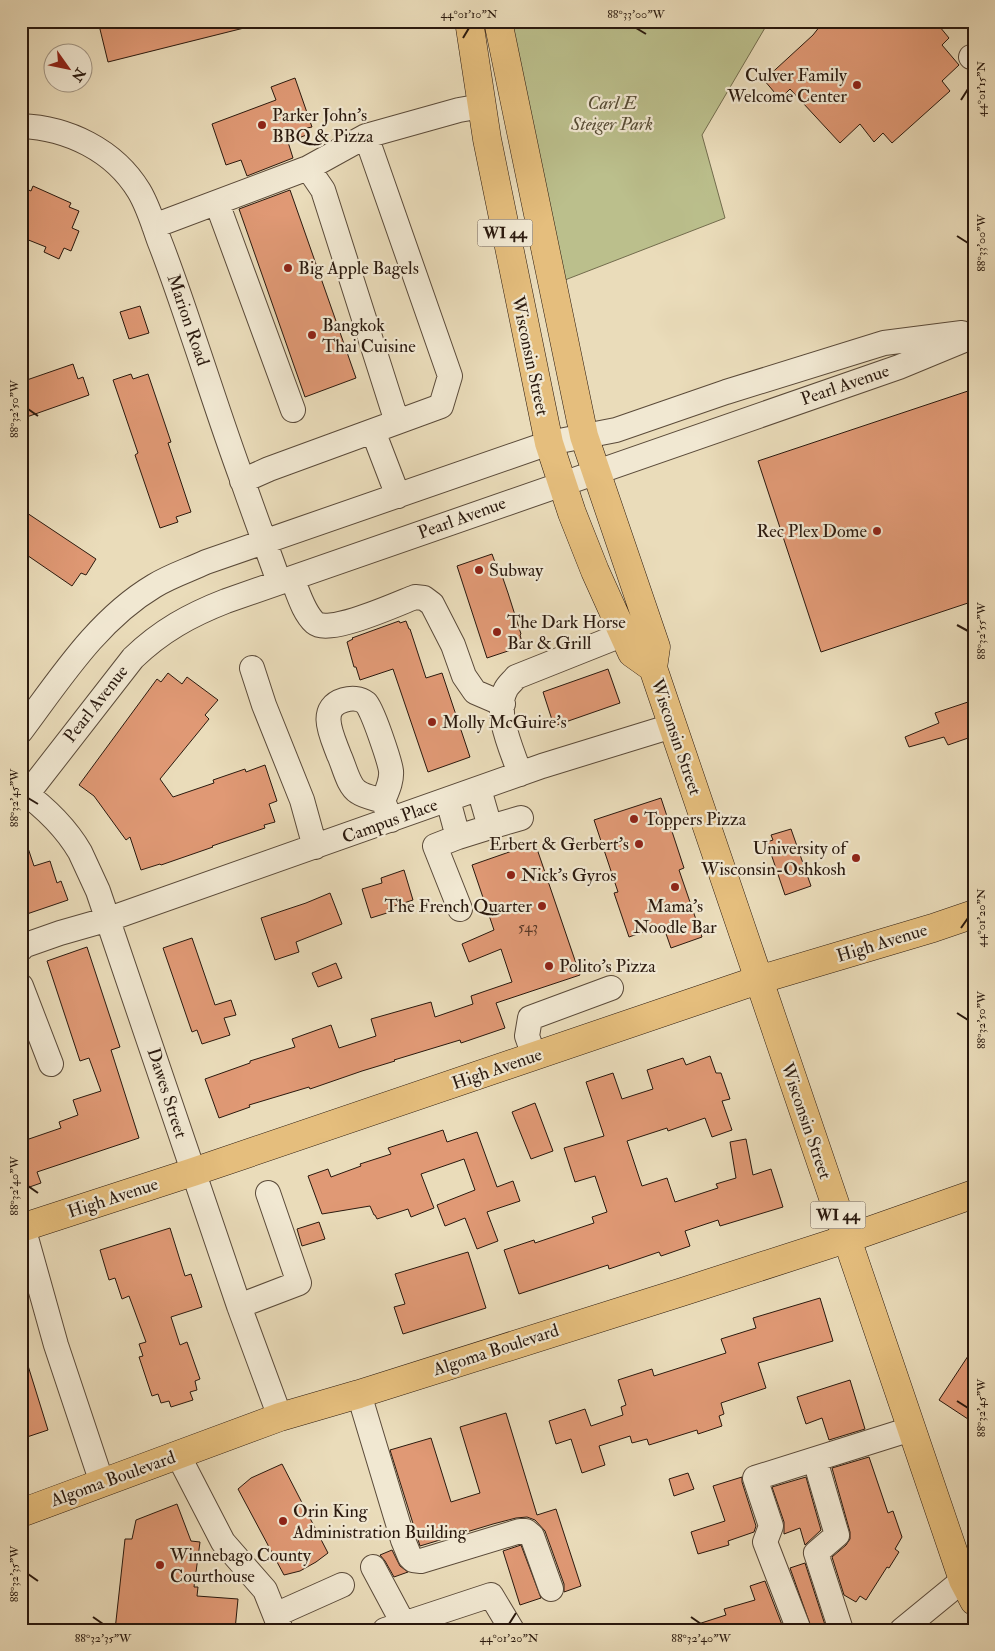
<svg xmlns="http://www.w3.org/2000/svg" width="995" height="1651" viewBox="0 0 995 1651" font-family="'IM FELL Double Pica',serif">
  <style>
    .green { fill: #bbbf8c; stroke: #726c4d }
    .building { fill: #e09975; stroke: #2a190e }
    .lines { fill: none; stroke-linecap: round; stroke-linejoin: round }
    .minor-casing { stroke: #5a4a39; stroke-width: 26 }
    .major-casing { stroke: #2a190e; stroke-width: 29 }
    .minor { stroke: #f1e8d2; stroke-width: 24 }
    .major { stroke: #e5be7d; stroke-width: 28 }
    .ticks { fill: none; stroke: #2a190e; stroke-width: 2 }
    .poi-dot { fill: #8f2418; stroke: #f1e8d2; stroke-width: 2 }
    .labels { text-anchor: middle; dominant-baseline: central; stroke-width: 4.5; stroke-linejoin: round; paint-order: stroke }
    .number-label { font-size: 15px; fill: #583928 }
    .shield { fill: #f1e8d2; stroke: #665749; stroke-width: 1 }
    .shield-label { font-size: 16px; font-weight: bold; fill: #2a190e }
    .poi-label { font-size: 18px; fill: #2a190e; stroke: #f1e8d2; text-anchor: start }
    .park-label { font-size: 18px; font-style: italic; fill: #564b34; stroke: #f1e8d2 }
    .street-label { font-size: 18px; fill: #2a190e; stroke: #f1e8d2 }
    .neatline { fill: none; stroke: #2a190e; stroke-width: 2 }
    .ticks-label { font-size: 12px; text-anchor: middle; fill: #2a190e }
  </style>
  <rect width="100%" height="100%" fill="#eadcba"/>
  <filter id="stains"><feTurbulence type="fractalNoise" baseFrequency=".004" numOctaves="4"/><feColorMatrix values="0 0 0 0 .2 0 0 0 0 .09 0 0 0 0 .02 0 0 0 .5 -.17"/></filter>
  <radialGradient id="worn" r=".72"><stop offset=".6" stop-color="#630" stop-opacity="0"/><stop offset="1" stop-color="#630" stop-opacity=".3"/></radialGradient>
  <path class="green" d="M498,21H769L702,135L725,218L552,285Z"/>
  <path class="building" d="M98,21H247L248,27L108,62Z
    M824,21H935L949,38L942,45L959,65L942,81L950,91L892,143L883,133L874,142L860,124L840,143L790,89L780,99L764,80L813,35Z
    M295,78L312,127L307,128L309,134L288,142L293,158L247,176L241,160L226,165L212,124L276,100L271,87Z
    M33,186L71,203L69,207L79,211L72,228L79,231L71,251L64,248L59,259L44,252L46,247L21,237V187L31,191Z
    M290,190L356,378L305,397L239,209Z
    M140,306L149,333L129,339L120,312Z
    M73,364L78,379L83,377L89,395L21,419V382Z
    M131,374L133,379L148,374L171,442L168,443L191,512L176,517L178,522L160,528L135,455L138,453L113,380Z
    M974,389V601L821,652L758,461Z
    M21,509L96,559L86,575L81,573L72,586L21,551Z
    M492,554L496,565L498,564L508,593L521,634L520,635L523,646L487,658L457,566Z
    M399,621L400,623L406,621L409,629H410L426,678L442,673L470,757L428,772L393,669L360,680L356,667H354L347,642L353,639L352,638Z
    M608,669L620,703L554,726L543,692Z
    M168,673L182,684L187,677L218,700L205,715L209,719L160,779L173,797L214,783L213,780L245,769L246,772L265,765L277,801L269,804L275,822L264,825L265,828L212,846L213,847L161,865L160,864L141,870L130,837L126,840L94,796L79,785L157,679L161,682Z
    M974,700V736L948,745L944,737L909,747L905,737L939,723L935,713Z
    M661,798L684,868L679,870L702,937L671,948L663,925L629,937L614,893L618,892L594,820Z
    M791,829L811,886L785,895L767,842L773,840L771,835Z
    M21,836H24L34,866L50,861L57,883L61,881L68,900L21,916Z
    M535,843L580,975L496,1003L505,1028L461,1043L460,1040L394,1060L395,1061L362,1071L310,1089L309,1087L249,1105L250,1107L219,1118L205,1079L250,1063V1061L295,1047L292,1039L331,1025L339,1048L376,1036L371,1019L431,1002L435,1017L473,1004L471,996L512,982L501,949L469,962L462,944L494,930L472,865Z
    M404,870L413,900L388,908L390,912L371,918L362,889L382,883L381,878Z
    M330,893L342,924L296,942L299,952L275,960L261,918L306,903Z
    M192,938L215,1005L231,1000L236,1015L224,1018L230,1035L202,1044L197,1030L192,1032L163,948Z
    M87,947L120,1047L111,1050L139,1138L37,1172L41,1183L21,1190V1133H24L26,1140L61,1128L59,1122L78,1115L73,1100L101,1091L89,1058L80,1061L47,961Z
    M336,963L342,978L318,987L312,973Z
    M710,1056L716,1073H721L730,1099L722,1101L732,1130L712,1137L705,1118L668,1131L667,1128L627,1141L642,1186L667,1178L675,1202L718,1188L716,1184L736,1178L730,1142L746,1139L753,1175L771,1169L783,1207L720,1226L718,1220L685,1231L690,1246L661,1256L659,1252L609,1269L608,1265L519,1294L504,1250L534,1240L535,1243L594,1223L592,1217L607,1212L595,1176L575,1182L564,1148L604,1136L586,1082L613,1073L622,1099L653,1089L647,1070L683,1058L686,1065Z
    M535,1103L553,1151L531,1159L512,1112Z
    M443,1130L447,1142L477,1132L497,1187L513,1181L520,1201L487,1212L498,1241L477,1249L465,1218L445,1226L437,1205L475,1190L464,1159L421,1174L434,1208L411,1217L408,1209L377,1219L375,1215H374L370,1206L322,1214L308,1176L328,1169L331,1177L361,1166L360,1164L391,1154L388,1148Z
    M319,1222L325,1239L302,1246L297,1229Z
    M170,1228L185,1276L191,1274L202,1307L171,1317L180,1345L187,1342L200,1379L195,1381L197,1390L190,1392L193,1400L171,1407L169,1401L161,1403L158,1394L152,1396L139,1357L143,1356L139,1344L146,1342L129,1296L122,1299L115,1278L109,1280L100,1250Z
    M468,1252L486,1308L403,1334L394,1307L405,1304L395,1274Z
    M820,1298L833,1341L758,1363L766,1388L721,1403L724,1414L719,1416L722,1426L698,1434L697,1430L649,1445L647,1439L632,1443L630,1436L599,1446L605,1465L582,1473L571,1439L556,1444L549,1421L585,1409L591,1426L623,1415L621,1407L626,1405L618,1380L652,1369L654,1376L726,1353L721,1339L756,1328L753,1318Z
    M974,1347V1423L939,1400Z
    M21,1356H25L48,1430L21,1439Z
    M850,1380L865,1429L829,1440L822,1418L806,1424L797,1397Z
    M506,1413L537,1515L556,1509L581,1586L564,1592V1584L545,1531L535,1520L527,1517L516,1518L493,1524L420,1546L390,1450L431,1438L451,1502L480,1493L460,1427Z
    M869,1457L888,1513L893,1511L902,1537L895,1549L899,1552L889,1568L887,1567L866,1600L860,1596L856,1602L844,1595L832,1557L846,1545L850,1539V1532L832,1468Z
    M282,1464L328,1553L316,1562L300,1571L284,1575L238,1489L251,1478Z
    M688,1473L694,1489L674,1496L669,1479Z
    M742,1477V1482L756,1526L754,1532L728,1541L729,1545L698,1554L691,1532L725,1521L713,1486Z
    M806,1477L821,1530L805,1545L800,1528L784,1534V1522L772,1487Z
    M177,1504L191,1541L200,1542L194,1587H198L197,1596L238,1599L235,1630H115L125,1539H132L136,1520Z
    M521,1545L541,1598L520,1605L503,1551Z
    M392,1550L400,1566L408,1572L394,1577L385,1561L380,1555Z
    M805,1563L826,1628L820,1630H812L790,1568Z
    M765,1581L784,1630H692V1626L726,1615L724,1609L755,1600L750,1586Z"/>
  <g class="lines">
    <defs>
      <path id="minor" d="M971,57L974,56
        M21,126C68,128 114,150 139,191C148,206 153,223 159,240C172,273 183,306 194,339C210,386 225,433 242,479C254,514 267,548 279,582
        M308,168L323,190L397,422
        M217,203L293,410
        M154,226L308,168L366,136
        M373,431L398,496
        M242,481L269,469L441,406L450,376L366,136L459,110L482,106
        M292,578C298,592 303,612 315,623C329,635 397,604 415,597L424,598L432,604L453,645L464,676L475,692L503,704
        M252,668L264,705L302,800L315,847
        M21,731C60,679 97,620 154,586C170,576 189,570 206,562L549,443L616,430L726,392L884,343L962,333
        M520,774C513,752 493,712 506,689C508,685 513,681 516,677L624,634
        M21,790C43,806 66,828 80,852C86,865 92,878 98,891L239,1306L280,1417
        M448,800L458,837L490,827L479,789
        M383,801C375,798 365,797 358,792C348,786 344,765 339,755C332,736 317,708 344,700C351,698 360,698 366,703C372,708 390,762 391,771C392,781 387,791 383,801L391,820
        M21,802L133,658C161,631 190,615 226,601L899,367L974,336
        M490,827L521,818
        M458,837L435,846L460,909
        M21,949L23,946L60,933L109,919L542,766L672,726
        M21,986L51,1064
        M534,1056L527,1036L530,1018L611,988
        M23,1227L56,1345L102,1483
        M239,1306L299,1283L268,1193
        M359,1394L403,1540L410,1557L413,1560L421,1561L520,1531H526L532,1536L551,1589
        M178,1455L223,1542L265,1590L281,1630
        M815,1460L837,1535L816,1553L841,1630
        M373,1567L403,1623
        M275,1615L342,1585
        M385,1630L491,1595L512,1630
        M799,1630L765,1542L771,1526L755,1478L911,1429
        M902,1630L963,1580"/>
      <path id="major" d="M469,21L487,139L549,443L572,513L595,571L632,653L653,668
        M498,21L584,436L656,647L653,668L963,1580L974,1601
        M21,1228L193,1172L758,980L933,928L974,914
        M21,1513L280,1417L359,1394L682,1292L846,1239L974,1194"/>
    </defs>
    <use href="#minor" class="minor-casing"/>
    <use href="#major" class="major-casing"/>
    <use href="#minor" class="minor"/>
    <use href="#major" class="major"/>
  </g>
  <path class="ticks" d="M636,28L646,34M463,38L469,28M961,100L968,89M957,236L968,243M28,409L38,416M957,625L968,631M28,798L38,804M961,928L968,918M957,1013L968,1020M28,1186L38,1193M957,1401L968,1408M28,1574L38,1581M93,1617L103,1624M691,1617L701,1624M509,1624L516,1613"/>
  <g class="poi-dot">
    <circle cx="857" cy="85" r="5"/>
    <circle cx="262" cy="125" r="5"/>
    <circle cx="288" cy="268" r="5"/>
    <circle cx="312" cy="335" r="5"/>
    <circle cx="877" cy="531" r="5"/>
    <circle cx="479" cy="570" r="5"/>
    <circle cx="497" cy="632" r="5"/>
    <circle cx="432" cy="722" r="5"/>
    <circle cx="634" cy="819" r="5"/>
    <circle cx="639" cy="844" r="5"/>
    <circle cx="856" cy="858" r="5"/>
    <circle cx="511" cy="875" r="5"/>
    <circle cx="675" cy="887" r="5"/>
    <circle cx="542" cy="906" r="5"/>
    <circle cx="549" cy="966" r="5"/>
    <circle cx="283" cy="1521" r="5"/>
    <circle cx="160" cy="1565" r="5"/>
  </g>
  <g class="labels">
    <g class="number-label">
      <text x="528" y="927">543</text>
    </g>
    <g class="shield">
      <rect x="477.5" y="219.5" width="55" height="27" rx="4"/>
      <rect x="810.5" y="1201.5" width="55" height="27" rx="4"/>
    </g>
    <g class="shield-label">
      <text x="505" y="233">WI 44</text>
      <text x="838" y="1215">WI 44</text>
    </g>
    <g class="poi-label">
      <text x="847" y="75" text-anchor="end">Culver Family<tspan x="847" dy="21">Welcome Center</tspan></text>
      <text x="272" y="115">Parker John's<tspan x="272" dy="21">BBQ &amp; Pizza</tspan></text>
      <text x="298" y="268">Big Apple Bagels</text>
      <text x="322" y="325">Bangkok<tspan x="322" dy="21">Thai Cuisine</tspan></text>
      <text x="867" y="531" text-anchor="end">Rec Plex Dome</text>
      <text x="489" y="570">Subway</text>
      <text x="507" y="622">The Dark Horse<tspan x="507" dy="21">Bar &amp; Grill</tspan></text>
      <text x="442" y="722">Molly McGuire's</text>
      <text x="644" y="819">Toppers Pizza</text>
      <text x="629" y="844" text-anchor="end">Erbert &amp; Gerbert's</text>
      <text x="846" y="848" text-anchor="end">University of<tspan x="846" dy="21">Wisconsin-Oshkosh</tspan></text>
      <text x="521" y="875">Nick's Gyros</text>
      <text x="532" y="906" text-anchor="end">The French Quarter</text>
      <text x="675" y="906" text-anchor="middle">Mama's<tspan x="675" dy="21">Noodle Bar</tspan></text>
      <text x="559" y="966">Polito's Pizza</text>
      <text x="293" y="1511">Orin King<tspan x="293" dy="21">Administration Building</tspan></text>
      <text x="170" y="1555">Winnebago County<tspan x="170" dy="21">Courthouse</tspan></text>
    </g>
    <g class="park-label">
      <text x="612" y="103">Carl E<tspan x="612" dy="21">Steiger Park</tspan></text>
    </g>
    <g class="street-label">
      <text transform="translate(188 320) rotate(71)">Marion Road</text>
      <text transform="translate(530 356) rotate(78)">Wisconsin Street</text>
      <text transform="translate(845 385) rotate(-19)">Pearl Avenue</text>
      <text transform="translate(462 518) rotate(-20)">Pearl Avenue</text>
      <text transform="translate(96 704) rotate(-52)">Pearl Avenue</text>
      <text transform="translate(676 737) rotate(71)">Wisconsin Street</text>
      <text transform="translate(390 821) rotate(-20)">Campus Place</text>
      <text transform="translate(882 943) rotate(-17)">High Avenue</text>
      <text transform="translate(497 1069) rotate(-19)">High Avenue</text>
      <text transform="translate(167 1093) rotate(72)">Dawes Street</text>
      <text transform="translate(806 1121) rotate(71)">Wisconsin Street</text>
      <text transform="translate(113 1198) rotate(-18)">High Avenue</text>
      <text transform="translate(496 1350) rotate(-18)">Algoma Boulevard</text>
      <text transform="translate(113 1479) rotate(-20)">Algoma Boulevard</text>
    </g>
  </g>
  <rect width="995" height="1651" fill="none" stroke="#eadcba" stroke-width="55"/>
  <g transform="translate(68 68) rotate(123)"><circle r="24" fill="#f1e8d2" stroke="#a19584"/>
  <path d="M0-4L9 19L0 12L-9 19Z" fill="#8f2418"/>
  <text y="-8" font-size="14" font-weight="bold" text-anchor="middle" fill="#2a190e">N</text>
  </g>
  <rect x="28" y="28" width="940" height="1596" class="neatline"/>
  <g class="ticks-label">
    <text x="469" y="18">44°01'10"N</text>
    <text x="636" y="18">88°33'00"W</text>
    <text transform="translate(981 89) rotate(-90)" y="4">44°01'15"N</text>
    <text transform="translate(981 243) rotate(-90)" y="4">88°33'00"W</text>
    <text transform="translate(14 409) rotate(-90)" y="4">88°32'50"W</text>
    <text transform="translate(981 631) rotate(-90)" y="4">88°32'55"W</text>
    <text transform="translate(14 798) rotate(-90)" y="4">88°32'45"W</text>
    <text transform="translate(981 918) rotate(-90)" y="4">44°01'20"N</text>
    <text transform="translate(981 1020) rotate(-90)" y="4">88°32'50"W</text>
    <text transform="translate(14 1186) rotate(-90)" y="4">88°32'40"W</text>
    <text transform="translate(981 1408) rotate(-90)" y="4">88°32'45"W</text>
    <text transform="translate(14 1574) rotate(-90)" y="4">88°32'35"W</text>
    <text x="103" y="1642">88°32'35"W</text>
    <text x="509" y="1642">44°01'20"N</text>
    <text x="701" y="1642">88°32'40"W</text>
  </g>
  <rect width="100%" height="100%" filter="url(#stains)"/>
  <rect width="100%" height="100%" fill="url(#worn)"/>
</svg>
